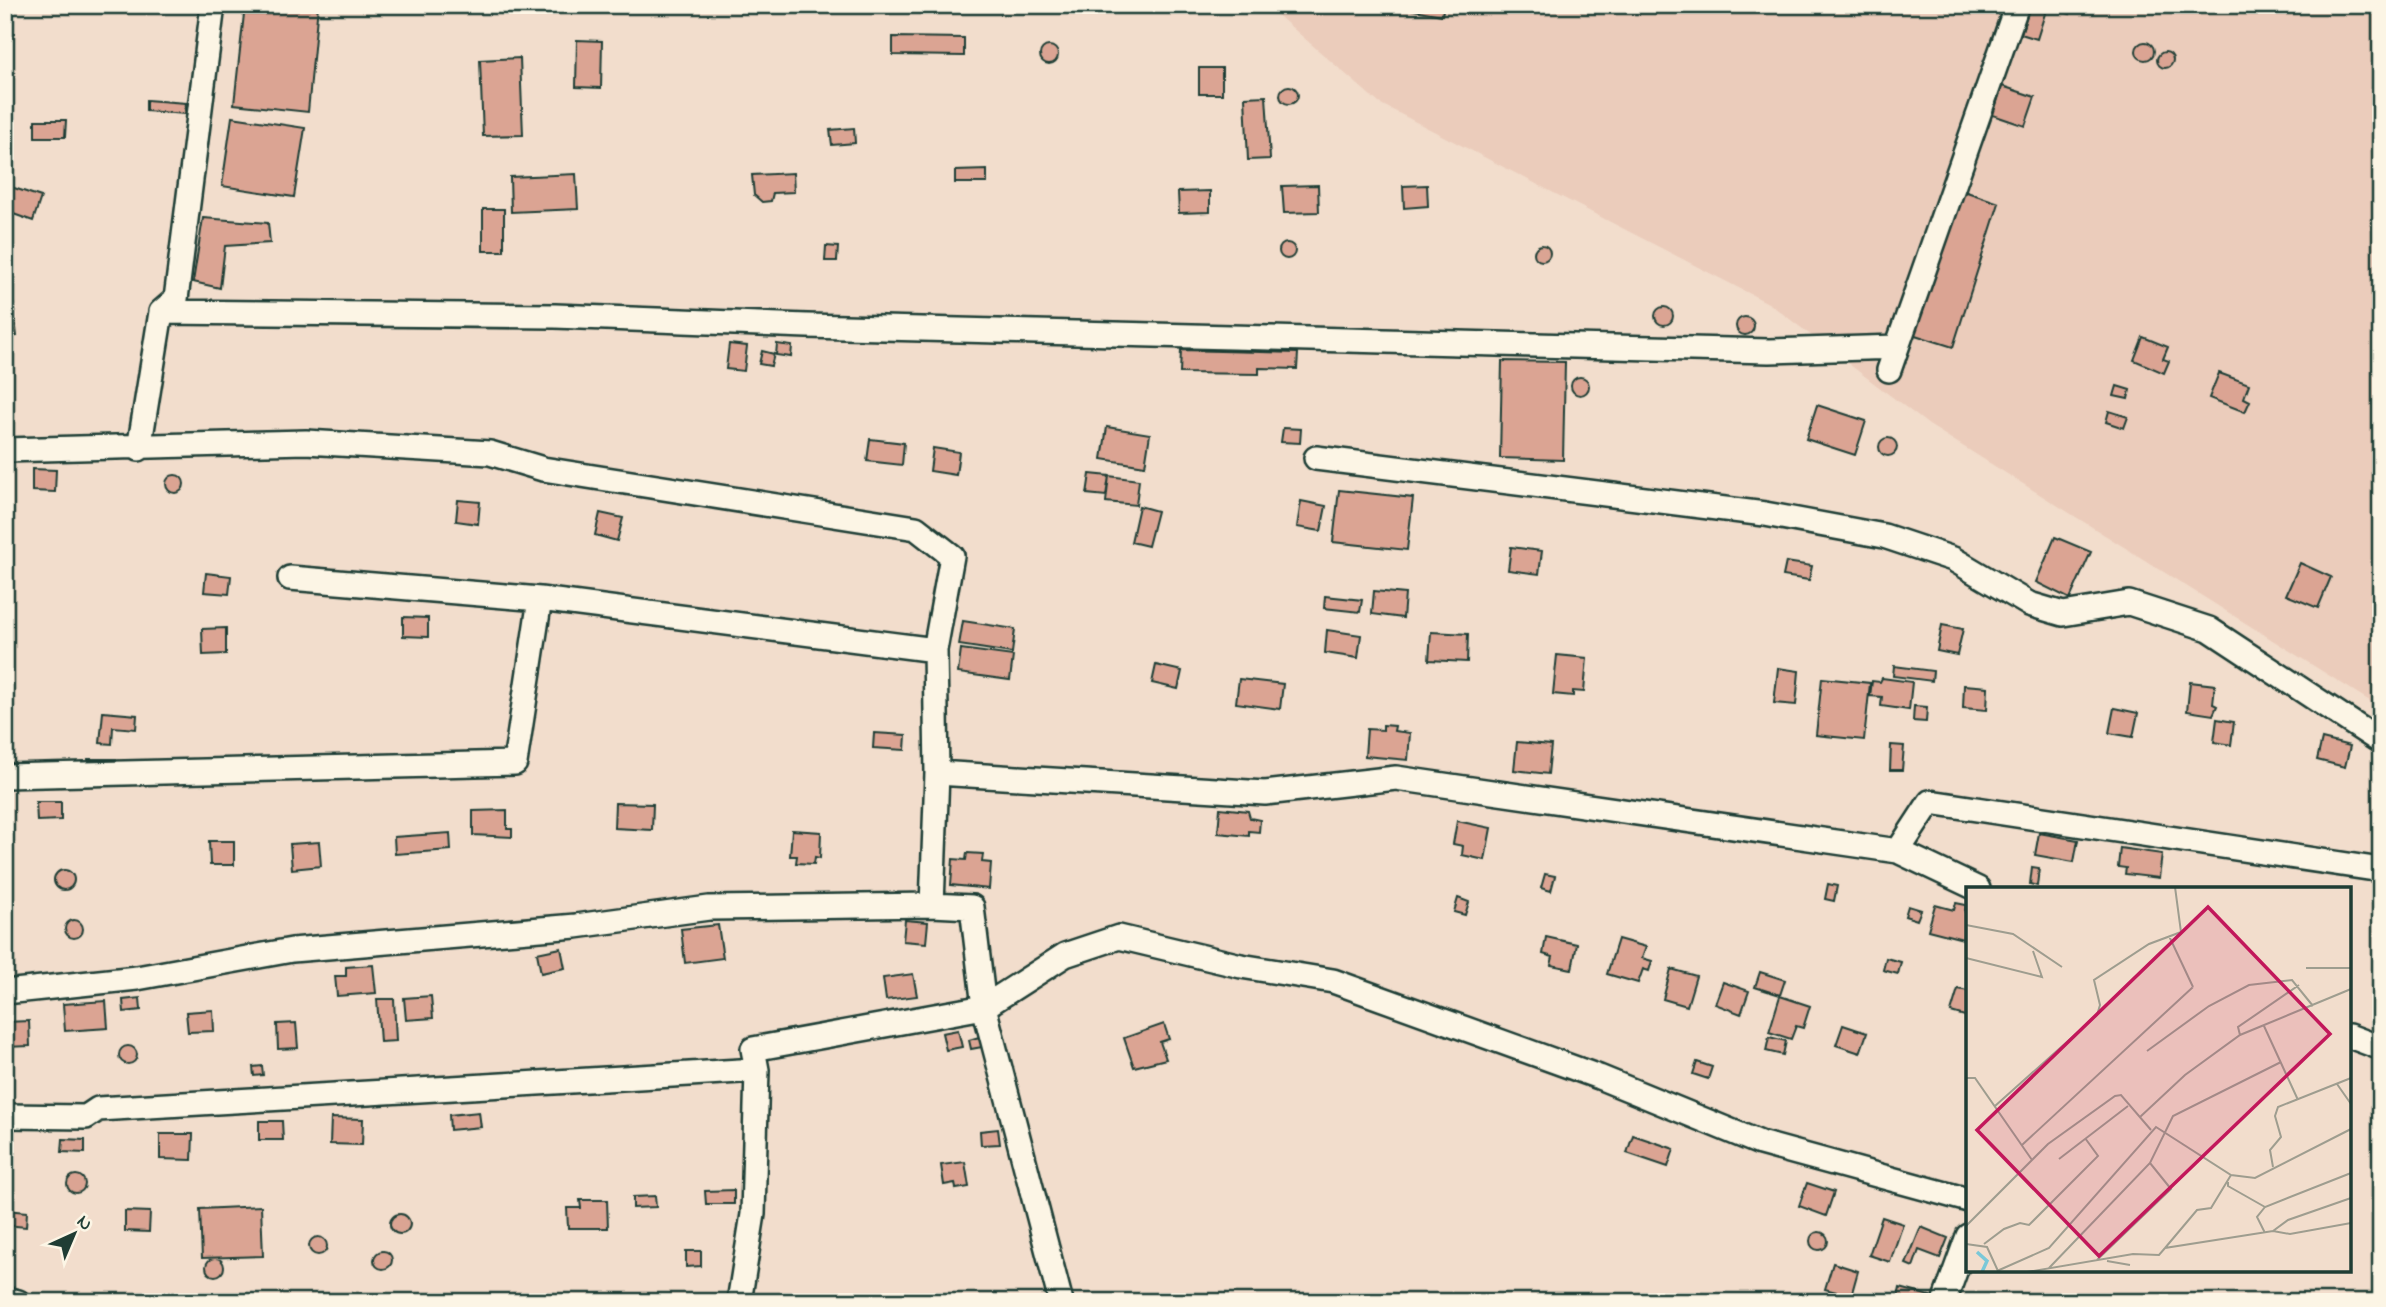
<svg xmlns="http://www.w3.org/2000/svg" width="2386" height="1307" viewBox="0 0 2386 1307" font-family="'Indie Flower',sans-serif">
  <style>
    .built { fill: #ebccbb }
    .building { fill: #dba493; stroke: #1f3d34; stroke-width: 2 }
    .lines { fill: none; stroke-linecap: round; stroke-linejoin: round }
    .street-casing { stroke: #1f3d34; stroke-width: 28 }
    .street { stroke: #fcf5e5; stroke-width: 23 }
    .inset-river { fill: none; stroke: #7ac8d8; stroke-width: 3.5 }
    .inset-road { fill: none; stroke: #9e9d8f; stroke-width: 2 }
    .view { fill: #c2185b; fill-opacity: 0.15; stroke: #c2185b; stroke-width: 3.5 }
    .inset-edge { fill: none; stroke: #1f3d34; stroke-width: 3.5 }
  </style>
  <rect width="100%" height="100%" fill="#f2ddcc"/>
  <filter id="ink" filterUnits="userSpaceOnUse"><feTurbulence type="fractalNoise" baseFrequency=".0143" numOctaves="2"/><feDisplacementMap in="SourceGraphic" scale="14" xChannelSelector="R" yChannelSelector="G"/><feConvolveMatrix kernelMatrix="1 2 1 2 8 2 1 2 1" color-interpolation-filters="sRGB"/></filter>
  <g filter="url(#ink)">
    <path class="built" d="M1266,5H2381V708L1929,425L1770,304L1379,103Z"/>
    <path class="building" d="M245,5H318L308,112L234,104Z
      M1409,5H1444L1442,15L1408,9Z
      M2030,5H2073L2070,14L2047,7L2037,39L2021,34Z
      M893,37L964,38V56L893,55Z
      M577,40L602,41L601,88L576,87Z
      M2136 51a9 9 0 1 1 18 0a9 9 0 1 1-18 0Z
      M1040 55a9 9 0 1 1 18 0a9 9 0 1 1-18 0Z
      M2157 60a8 8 0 1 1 16 0a8 8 0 1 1-16 0Z
      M520,58L523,135L483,136L480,60Z
      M1199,68H1222V94H1199Z
      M2002,86L2035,97L2025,126L1993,115Z
      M1280 95a9 9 0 1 1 18 0a9 9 0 1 1-18 0Z
      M1266,96L1270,159L1248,160L1245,97Z
      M146,100L186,103L185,114L146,111Z
      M232,117L305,128L294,197L222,186Z
      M35,120H66L65,137H35Z
      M854,128L855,143L832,145L830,130Z
      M987,170V183H955V171Z
      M793,173L794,192L773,193L771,201L762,202L754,195L752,175Z
      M576,174L578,209L511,212L510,177Z
      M1318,185L1319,212L1284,213L1282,186Z
      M1427,185L1428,206L1404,208L1403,186Z
      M11,187L41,197L33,221L5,211Z
      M1958,189L1999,203L1953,347L1912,334Z
      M1210,191V212L1179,213L1178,192Z
      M483,209H504V251H483Z
      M203,218L268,223L270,243L225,246L220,288L193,282Z
      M1279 251a8 8 0 1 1 16 0a8 8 0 1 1-16 0Z
      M1534 253a8 8 0 1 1 16 0a8 8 0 1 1-16 0Z
      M826,246L838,247L837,261H825Z
      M5,293H12L17,336L5,337Z
      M1655 316a9 9 0 1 1 18 0a9 9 0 1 1-18 0Z
      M1736 326a9 9 0 1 1 18 0a9 9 0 1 1-18 0Z
      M2143,337L2168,347L2163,359L2169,361L2164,373L2134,360Z
      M729,344L747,346L744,371L726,369Z
      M777,344L792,346L791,357L776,355Z
      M1181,350L1298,353L1297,369L1259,368V374L1180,373Z
      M762,351L774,354L771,366L759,364Z
      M1502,361L1565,362L1563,460L1500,458Z
      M2219,373L2249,384L2244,398L2250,401L2245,412L2209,398Z
      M1571 386a9 9 0 1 1 18 0a9 9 0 1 1-18 0Z
      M2117,386L2130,390L2128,399L2114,396Z
      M1817,405L1866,421L1855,455L1806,439Z
      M2109,411L2128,417L2124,428L2106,422Z
      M1107,427L1150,434L1145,466L1102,459Z
      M1283,428L1301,429L1300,443L1281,442Z
      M1879 447a9 9 0 1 1 18 0a9 9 0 1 1-18 0Z
      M870,439L904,443L902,465L867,461Z
      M933,448L959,452L956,475L930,471Z
      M32,469L56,470L55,492L32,491Z
      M1090,474L1109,476L1106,496L1087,494Z
      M166 484a9 9 0 1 1 18 0a9 9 0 1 1-18 0Z
      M1109,476L1139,480L1136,505L1106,502Z
      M1339,490L1413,498L1407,550L1333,542Z
      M458,500L480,502L478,524L456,521Z
      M1301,501L1326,506L1321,531L1297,527Z
      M1139,506L1157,511L1148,546L1131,542Z
      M600,513L623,518L617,541L595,535Z
      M2055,537L2091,552L2070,599L2036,582Z
      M1511,547L1542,551L1539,574L1508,570Z
      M1786,562L1812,566L1809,580L1783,576Z
      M2300,563L2331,577L2318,608L2286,595Z
      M206,573L231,576L229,594L204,592Z
      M1374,591L1405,594L1403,618L1372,614Z
      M1325,596L1362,600L1360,612L1324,608Z
      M403,617L428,618V637L403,636Z
      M963,621L1015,629L1012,653L959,645Z
      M1942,625L1963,629L1957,655L1937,651Z
      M226,628V654L203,655L202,629Z
      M1327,630L1361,635L1358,658L1325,653Z
      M1431,632L1468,634L1467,662L1429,660Z
      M961,649L1013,656L1010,680L958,673Z
      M1557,655L1587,658L1584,692L1573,691V696L1553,694Z
      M1156,665L1182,671L1178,689L1152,683Z
      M1894,666L1933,671L1932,681L1893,676Z
      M1778,668L1799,671L1796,705L1774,703Z
      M1822,678L1870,683L1864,740L1816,735Z
      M1882,678L1912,682L1909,710L1881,706L1882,697L1870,696L1872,681L1880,682Z
      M1239,679L1283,684L1280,709L1236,703Z
      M2190,682L2215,685L2213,704L2217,706L2213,715L2187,711Z
      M1964,685L1988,687L1987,710L1963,708Z
      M1914,706L1927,707L1926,722L1913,721Z
      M2114,708L2138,713L2133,737L2109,733Z
      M103,712L137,715L136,729L113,727L112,744L100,743Z
      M2217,719L2234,722L2231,745L2214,742Z
      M1383,725L1395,726L1394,731L1410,733L1408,760L1365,756L1367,729L1383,730Z
      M5,732H11V753H5Z
      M874,733L906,735L905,750L873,748Z
      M2322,739L2350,746L2345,767L2317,760Z
      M1517,742L1551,745L1548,774L1514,770Z
      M1891,745L1904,746L1902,770H1890Z
      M88,759H116V772H89Z
      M36,802H61V820L37,821Z
      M615,803L653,804L652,830L614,828Z
      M1220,808L1248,811L1250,818L1260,820L1259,832L1249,831V836L1218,833Z
      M507,810V829H512V837L473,835V811Z
      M1457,821L1491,828L1485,860L1462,855L1463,846L1453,844Z
      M792,830L821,832L820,858L815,857L814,864L796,863L797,856H790Z
      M450,833L451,850L395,854L394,837Z
      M2039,833L2078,840L2074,862L2035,855Z
      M209,841H234V865H210Z
      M319,842L321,866L292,869L290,844Z
      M2120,848L2162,854L2159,878L2125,874L2126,868L2118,867Z
      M967,853L983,854L982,862L991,863L989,889L951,885L953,859L966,860Z
      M9,855L11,877L5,878V856Z
      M2032,867L2039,868L2037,886L2030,884Z
      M54 880a10 10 0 1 1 20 0a10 10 0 1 1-20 0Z
      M1545,874L1555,876L1551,891L1541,888Z
      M1828,884L1837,886L1834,901L1825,899Z
      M1458,898L1469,902L1465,915L1454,912Z
      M1956,903L1966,905L1965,912H1968L1963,939L1928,930L1935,905L1954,910Z
      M1908,906L1921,910L1917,920L1905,916Z
      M905,920L928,922L926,943L903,941Z
      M65 929a9 9 0 1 1 18 0a9 9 0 1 1-18 0Z
      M718,925L723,958L685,963L681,929Z
      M1546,937L1577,944L1572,969L1551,965L1553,957L1543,954Z
      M1618,939L1646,947L1642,958L1652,961L1649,971L1643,969L1638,983L1607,974Z
      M561,948L565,968L541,973L537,953Z
      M1886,958L1901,962L1898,974L1883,970Z
      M373,965L376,993L337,996L335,976H346V967Z
      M1671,969L1696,976L1687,1006L1663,999Z
      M1760,972L1785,980L1780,995L1755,987Z
      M913,974L917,996L886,1000L883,978Z
      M1723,982L1749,991L1741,1014L1715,1004Z
      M1958,989L1968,991V1017L1951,1012Z
      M431,996L433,1018L406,1020L404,998Z
      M1780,996L1810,1006L1803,1028L1796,1026L1791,1039L1769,1032Z
      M140,998L141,1010L124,1012L123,1000Z
      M377,999H394L396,1041L380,1042Z
      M106,1001L108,1028L65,1031L63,1004Z
      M213,1010L214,1031L188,1032L186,1012Z
      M29,1021L30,1046L5,1047V1022Z
      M296,1023L298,1048L278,1049L277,1024Z
      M1164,1024L1169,1039L1160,1042L1166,1059L1134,1067L1124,1038Z
      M1843,1025L1867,1033L1860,1053L1836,1045Z
      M958,1030L962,1047L946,1050L942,1033Z
      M979,1037L982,1047L971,1049L969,1040Z
      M1769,1037L1786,1041L1783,1055L1766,1051Z
      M119 1055a9 9 0 1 1 18 0a9 9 0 1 1-18 0Z
      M1697,1062L1712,1067L1708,1079L1693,1074Z
      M262,1066L263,1075L254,1076L253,1067Z
      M479,1112L481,1127L450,1130L449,1115Z
      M331,1118L363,1119L362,1145L330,1144Z
      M259,1121H282L283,1140H259Z
      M998,1129L1000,1144L981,1145L980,1131Z
      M160,1134H193L192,1160L160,1159Z
      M1633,1135L1674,1149L1668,1167L1627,1153Z
      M63,1139L85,1140V1153L62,1152Z
      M965,1162L969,1187L956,1189L955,1183L944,1185L941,1165Z
      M67 1184a9 9 0 1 1 18 0a9 9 0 1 1-18 0Z
      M1807,1183L1834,1192L1826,1216L1799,1206Z
      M734,1190V1204H706L705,1191Z
      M655,1196L656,1207L633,1208V1197Z
      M580,1200H607L608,1228H568L567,1208H581Z
      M261,1206L263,1256L202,1258L200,1209Z
      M5,1210L27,1212L26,1227L5,1225Z
      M125,1211L150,1212L149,1232L125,1231Z
      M390 1224a10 10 0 1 1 20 0a10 10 0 1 1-20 0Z
      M1882,1217L1903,1224L1890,1262L1869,1255Z
      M1921,1227L1948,1238L1940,1258L1919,1250L1913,1267L1906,1264Z
      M1810 1241a9 9 0 1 1 18 0a9 9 0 1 1-18 0Z
      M309 1246a9 9 0 1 1 18 0a9 9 0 1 1-18 0Z
      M686,1251H701V1266L686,1267Z
      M374 1260a9 9 0 1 1 18 0a9 9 0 1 1-18 0Z
      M206 1267a9 9 0 1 1 18 0a9 9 0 1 1-18 0Z
      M1833,1263L1858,1271L1851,1296L1825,1289Z
      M1900,1288L1930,1296L1928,1302H1897Z"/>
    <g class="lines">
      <defs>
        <path id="street" d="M161,312L555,316L807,326L1769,351L1897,347
          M1889,370L2017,5
          M139,449L161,312L176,299L213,5
          M5,450L306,442L490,453L543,469L916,528L952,556L935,650L937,773L932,905
          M1316,458L1765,514L1884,536L1953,559L2029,604L2063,614L2129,603L2209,629L2381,742
          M290,578L540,599L935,650
          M937,773L1265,793L1396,778L1898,851L1978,889
          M5,776L515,763L540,599
          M1898,851L1930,802L2381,870
          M5,992L137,978L292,950L576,926L709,908L932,905L972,907L984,1007L1061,1302
          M2349,1036L2381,1048
          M5,1116L86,1117L98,1109L757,1070
          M5,1299L18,1302
          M739,1302L753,1214L757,1070L753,1049L984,1007L1065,955L1119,937L1241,966L1333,981L1599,1077L1760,1143L1968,1200
          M1944,1302L1968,1236"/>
      </defs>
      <use href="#street" class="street-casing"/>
      <use href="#street" class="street"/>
    </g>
  </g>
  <g transform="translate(1966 887)">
    <rect width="385" height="385" fill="#f2ddcc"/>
    <path class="inset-river" d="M11,365L21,374L16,385"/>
    <path class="inset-road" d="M0,38L47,47L96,80M203,49L227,100M0,71L76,90L67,64M340,81H385M298,139L332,213M274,148L272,140L333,98M181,164L243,119L283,98L326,93L347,119M0,191H9L66,273M371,197L385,217M29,219L131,128L134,118L128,93L183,57L215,45L209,0M174,230L219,188L274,148L385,102M56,258L227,100M93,272L162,219M307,280L304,263L315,250L309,229L312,220L385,191M262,295V299L299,320M0,339L82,257L149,209L155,208L185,243M307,344L322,333L385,311M299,346L291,330L299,320L385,286M0,357L21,360L32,384M18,357L38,342L54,336L63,338L132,269L119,251M199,361L231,323L245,321L265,288M131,373L205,302L184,276M141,374L164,378M83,381L184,276L207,229L315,175M31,384L83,361L190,240L265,288L289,291L385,242M61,385L167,367L193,368L199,361L307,344L324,347L385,336"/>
    <path class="view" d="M242,20L364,147L133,369L11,243Z"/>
    <rect width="385" height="385" class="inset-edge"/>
  </g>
  <rect width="2386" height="1307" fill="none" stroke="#fcf5e5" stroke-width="28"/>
  <rect x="14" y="14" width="2358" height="1279" fill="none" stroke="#1f3d34" stroke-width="2.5" filter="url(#ink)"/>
  <g transform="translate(74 1234) rotate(44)" stroke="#fcf5e5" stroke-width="5" paint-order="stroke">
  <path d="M0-5L12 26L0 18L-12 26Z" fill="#1f3d34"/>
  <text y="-10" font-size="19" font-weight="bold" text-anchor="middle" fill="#1f3d34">N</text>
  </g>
</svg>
